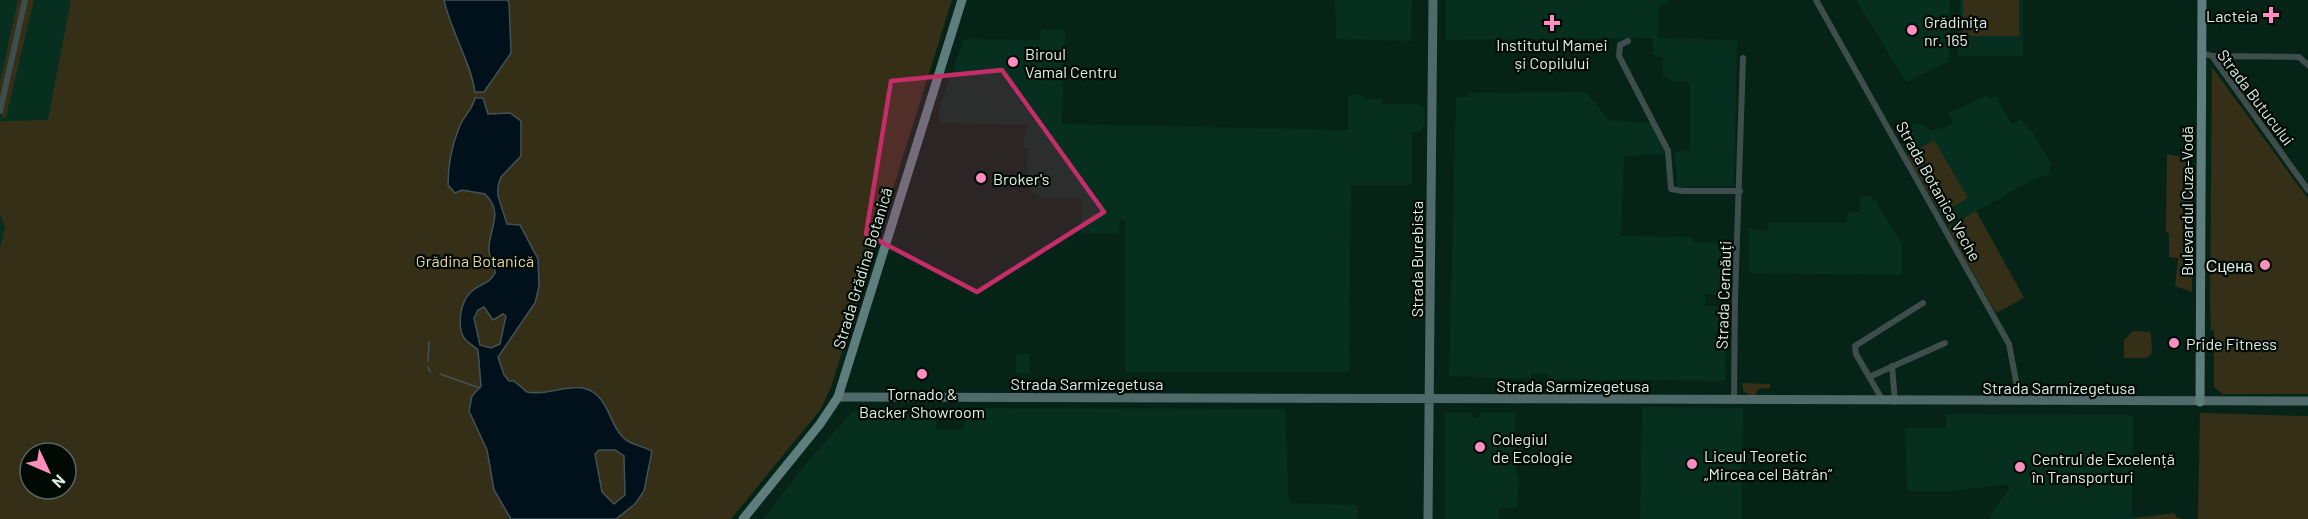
<svg xmlns="http://www.w3.org/2000/svg" width="2308" height="519" viewBox="0 0 2308 519" font-family="Barlow,sans-serif">
  <style>
    .built { fill: #072f1f }
    .green { fill: #352f17; fill-rule: evenodd }
    .water { fill: #00111b; stroke: #425358; stroke-width: 1.5; fill-rule: evenodd }
    .lines { fill: none; stroke-linecap: round; stroke-linejoin: round }
    .stream { stroke: #425358; stroke-width: 1.5 }
    .street { stroke: #3e4e4d; stroke-width: 6 }
    .secondary { stroke: #506969; stroke-width: 9 }
    .primary { stroke: #5e7e7e; stroke-width: 9 }
    .marked { fill: #c52d69; fill-opacity: 0.2; stroke: #c52d69; stroke-width: 4.5; stroke-linejoin: round }
    .poi-dot { fill: #fe8ebd; stroke: #010905; stroke-width: 2 }
    .labels { text-anchor: middle; dominant-baseline: central; stroke-width: 4.5; stroke-linejoin: round; paint-order: stroke }
    .poi-label { font-size: 16px; fill: #ddeee5; stroke: #010905; text-anchor: start }
    .street-label { font-size: 16px; fill: #ddeee5; stroke: #010905 }
    .park-label { font-size: 16px; fill: #e5d69d; stroke: #010905 }
  </style>
  <rect width="100%" height="100%" fill="#052316"/>
  <path class="built" d="M0,0H108L0,468Z
    M1335,0H1412L1411,41L1336,39Z
    M1446,0H1669L1659,8L1658,38L1737,40L1734,186L1677,187L1675,151L1690,150V85L1687,84L1686,81H1668V77H1663V58L1653,54L1652,38L1446,40Z
    M1856,0H1950L1949,61L1906,82Z
    M1960,0H2023V56H1958Z
    M1041,30H1065L1062,124L1348,130V95H1363L1364,99H1381L1382,104H1418L1425,109V123L1420,132H1412V185H1351L1349,372H1125V220H1120L1119,233H1081V200L1077,198H1043L1027,189L1028,148L1023,147L1028,125L941,123L939,120V109L964,39L1039,40Z
    M1586,92L1609,120L1651,123L1665,154L1624,156L1621,236L1689,237L1696,243L1726,241L1727,254L1731,260L1730,294H1705V306H1726L1725,381L1547,379V374H1531V379L1449,376L1456,97H1469V93Z
    M1988,95L1990,99L1995,96L2012,124L2020,119L2033,133L2051,163L2048,176L2036,178L1977,211L2024,298L1996,313L1902,146L1914,123L1923,124L1931,131L1946,127L1953,122L1948,113Z
    M1860,195L1871,196L1875,200L1902,244V275L1749,273V228L1767,231L1768,223H1846L1847,213L1859,212Z
    M1016,354H1029V373H1016Z
    M1642,407L1743,408L1742,519H1640Z
    M965,408L1285,409L1289,503L1357,505L1359,519H763L807,462L853,411L936,409V430H964Z
    M1445,413H1472L1473,418H1479L1480,413H1515L1516,475H1519L1517,508L1499,509V519H1445Z
    M1946,414L2133,415L2132,517L2175,513L2176,517L2183,519H1990L1993,510L2009,489L2008,484L1954,491H1910L1907,487L1905,428H1946Z"/>
  <path class="green" d="M18,0H22L0,98V82Z
    M28,0H34L6,117L1,118Z
    M71,0H952L831,387L821,409L731,519H0V248L5,227L0,214V124L1,121L48,120ZM30,453H66V489H30Z
    M1963,0H2019V36H1963Z
    M2212,67L2308,199V394H2223L2214,387V330H2211L2210,301Z
    M1934,140L1968,198L1941,214L1907,156Z
    M2167,154L2191,159L2192,292L2175,286L2178,258L2169,257V234L2166,231Z
    M1976,211L2024,298L1996,313L1948,228Z
    M2133,331L2150,332L2151,334L2152,353L2147,358H2124V340Z
    M1742,383L1770,384V388L1759,389L1754,397L1744,392Z
    M2200,413L2308,416V519H2198Z
    M2175,513L2176,517L2183,519H2132Z"/>
  <path class="water" d="M444,0H507L509,2L511,53L484,92H475C470,60 451,32 444,0Z
    M475,98H483L488,114L510,113L521,121V156L501,177L498,186V196L507,224L520,225L538,259L539,287L535,303L498,357L504,375L509,381H514L527,392C545,396 565,385 583,388C610,394 608,426 626,440C634,445 644,447 652,451L644,491L635,504L616,519H511L494,490L487,450L469,411L472,396L481,386L478,350C474,346 468,343 464,338C457,326 460,303 470,293C478,284 489,285 495,273C495,265 489,258 489,250C488,230 505,213 485,194L462,190L455,193L448,185C448,167 452,145 459,128C463,116 472,111 475,98ZM484,307L493,320L503,314L506,316L500,344L491,348L480,345L474,318L478,310ZM599,450H615L624,456L625,495L614,504L602,492L595,454Z"/>
  <g class="lines">
    <path class="stream" d="M428,361L429,342
      M428,367L430,372
      M440,374L480,388"/>
    <path class="street" d="M1816,0L2009,344L2020,402
      M1628,41L1620,45L1619,56L1668,151L1671,189L1682,191H1740
      M2202,53L2212,56L2308,190
      M2212,56L2299,57L2308,65
      M0,111L25,0
      M1892,366L1895,402
      M1869,377L1945,343
      M1734,401L1735,300L1743,58
      M1883,401L1856,354L1855,346L1923,303"/>
    <path class="secondary" d="M838,397L2308,401
      M1428,519L1433,0"/>
    <path class="primary" d="M2200,402L2202,0
      M743,519L820,424L838,397L962,0"/>
  </g>
  <path class="marked" d="M1002,70L1104,212L977,292L866,234L891,81Z"/>
  <g class="poi-dot">
    <path d="M2268 6h6v6h6v6h-6v6h-6v-6h-6v-6h6z"/>
    <path d="M1549 14h6v6h6v6h-6v6h-6v-6h-6v-6h6z"/>
    <circle cx="1912" cy="30" r="6"/>
    <circle cx="1013" cy="62" r="6"/>
    <circle cx="981" cy="178" r="6"/>
    <circle cx="2265" cy="265" r="6"/>
    <circle cx="2174" cy="343" r="6"/>
    <circle cx="922" cy="374" r="6"/>
    <circle cx="1480" cy="447" r="6"/>
    <circle cx="1692" cy="464" r="6"/>
    <circle cx="2020" cy="467" r="6"/>
  </g>
  <g class="labels">
    <g class="poi-label">
      <text x="2258" y="15" text-anchor="end">Lacteia</text>
      <text x="1924" y="21">Grădinița<tspan x="1924" dy="18">nr. 165</tspan></text>
      <text x="1552" y="44" text-anchor="middle">Institutul Mamei<tspan x="1552" dy="18">și Copilului</tspan></text>
      <text x="1025" y="53">Biroul<tspan x="1025" dy="18">Vamal Centru</tspan></text>
      <text x="993" y="178">Broker's</text>
      <text x="2253" y="265" text-anchor="end">Сцена</text>
      <text x="2186" y="343">Pride Fitness</text>
      <text x="922" y="393" text-anchor="middle">Tornado &amp;<tspan x="922" dy="18">Backer Showroom</tspan></text>
      <text x="1492" y="438">Colegiul<tspan x="1492" dy="18">de Ecologie</tspan></text>
      <text x="1704" y="455">Liceul Teoretic<tspan x="1704" dy="18">„Mircea cel Bătrân”</tspan></text>
      <text x="2032" y="458">Centrul de Excelență<tspan x="2032" dy="18">în Transporturi</tspan></text>
    </g>
    <g class="street-label">
      <text transform="translate(2256 97) rotate(53)">Strada Butucului</text>
      <text transform="translate(1939 191) rotate(61)">Strada Botanica Veche</text>
      <text transform="translate(2186 201) rotate(-90)">Bulevardul Cuza-Vodă</text>
      <text transform="translate(1416 259) rotate(-90)">Strada Burebista</text>
      <text transform="translate(862 268) rotate(-73)">Strada Grădina Botanică</text>
      <text transform="translate(1723 295) rotate(-88)">Strada Cernăuți</text>
      <text x="1087" y="383">Strada Sarmizegetusa</text>
      <text x="1573" y="385">Strada Sarmizegetusa</text>
      <text x="2059" y="387">Strada Sarmizegetusa</text>
    </g>
    <g class="park-label">
      <text x="475" y="260">Grădina Botanică</text>
    </g>
  </g>
  <g transform="translate(48 471) rotate(134)"><circle r="28" fill="#010905" stroke="#59655f" stroke-width="1.5"/>
  <path d="M0-4.5L10 22L0 15L-10 22Z" fill="#fe8ebd"/>
  <text y="-9" font-size="16" font-weight="bold" text-anchor="middle" fill="#ddeee5">N</text>
  </g>
</svg>
